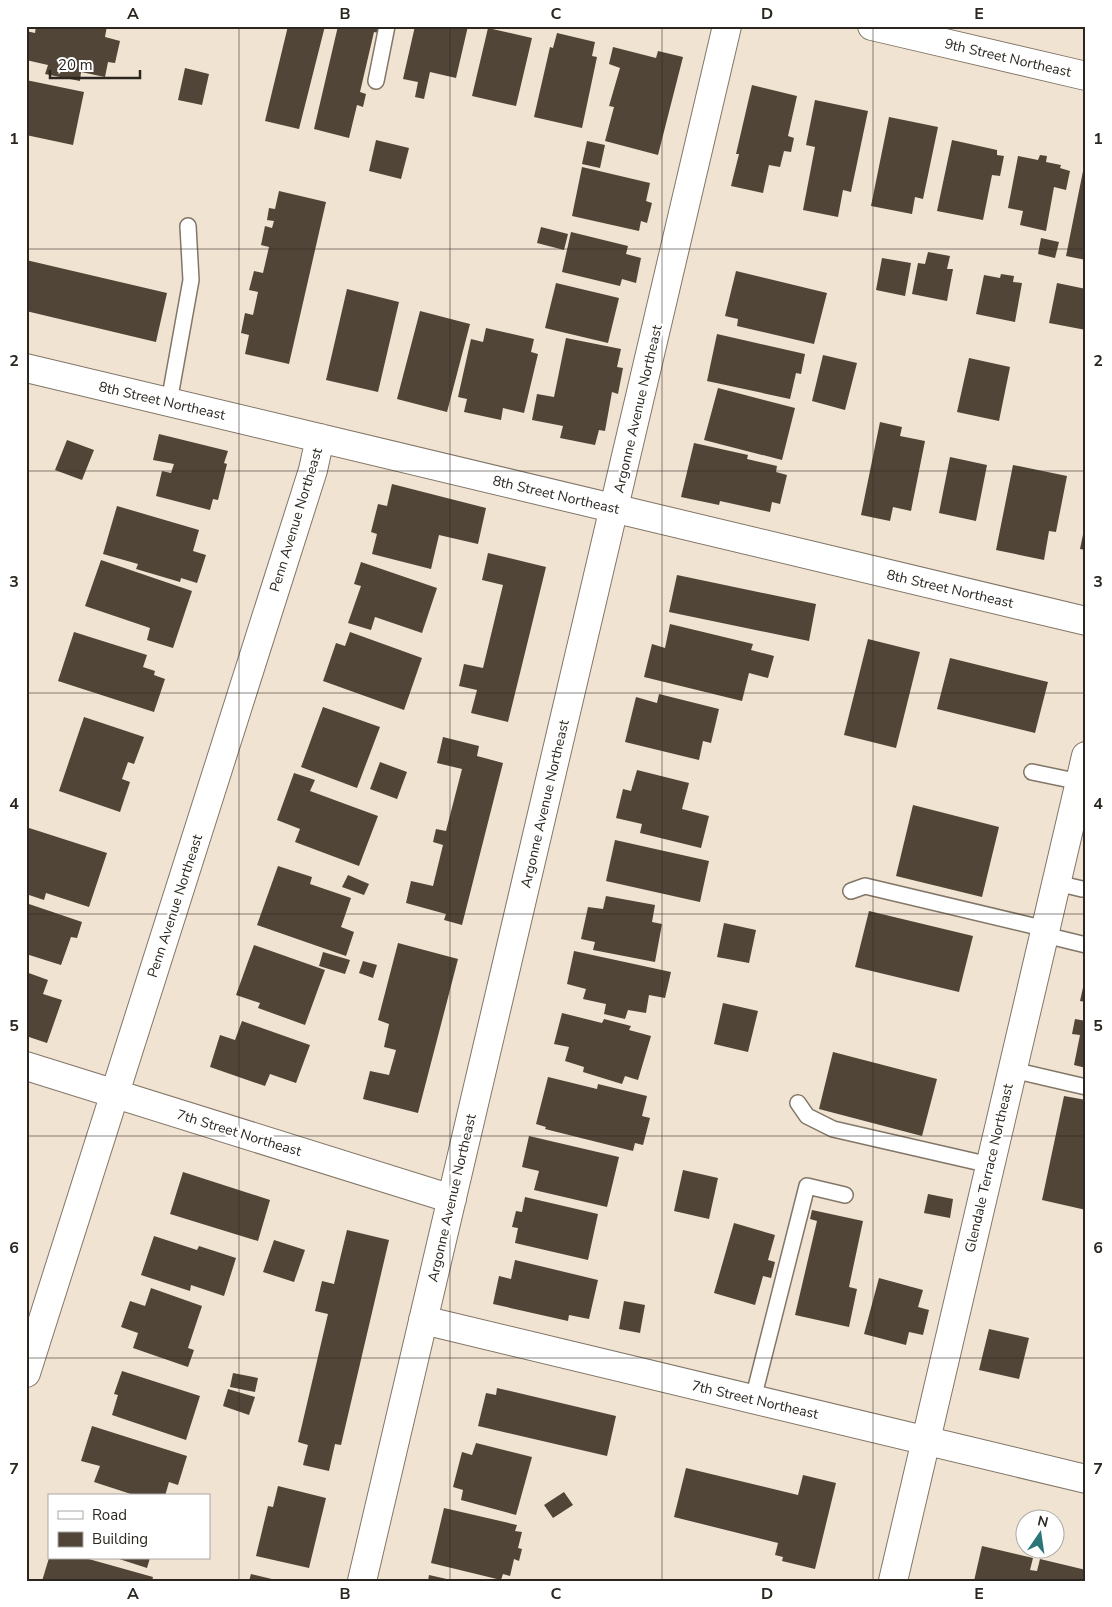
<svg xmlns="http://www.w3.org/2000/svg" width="1112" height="1607" viewBox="0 0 1112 1607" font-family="'Nunito Sans',sans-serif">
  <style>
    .building { fill: #504536 }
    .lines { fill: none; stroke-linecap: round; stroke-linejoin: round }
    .service-casing { stroke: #827667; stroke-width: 18 }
    .minor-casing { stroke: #827667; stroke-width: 30 }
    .service { stroke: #fff; stroke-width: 15 }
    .minor { stroke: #fff; stroke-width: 28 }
    .grid { fill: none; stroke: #2b261f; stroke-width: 1; stroke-opacity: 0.55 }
    .labels { text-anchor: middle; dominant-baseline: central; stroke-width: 5; stroke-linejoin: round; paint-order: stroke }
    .street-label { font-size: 14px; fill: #2b261f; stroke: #fff }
    .neatline { fill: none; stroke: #2b261f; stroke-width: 2 }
    .grid-label { font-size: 16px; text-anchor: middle; font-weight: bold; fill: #2b261f }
  </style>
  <rect width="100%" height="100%" fill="#f0e3d2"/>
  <path class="building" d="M36,26H107L105,37L120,41L115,63L108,62L105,77L81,72L80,81L45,74L48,65L26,60V31L35,33Z
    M288,26H325L299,129L265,121Z
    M338,26H381L379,33L374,32L360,92L366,94L363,107L357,105L349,138L314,129Z
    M415,26H468L456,78L430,72L424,99L415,97L418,82L403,79Z
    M488,28L532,38L516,106L472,96Z
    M557,33L595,42L592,56L597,57L582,128L534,117L550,47L553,48Z
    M613,47L656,58L658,51L683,57L658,155L605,141L614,107L609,106L620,68L609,64Z
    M185,68L209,74L202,105L178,100Z
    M26,80L84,92L73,145L26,135Z
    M752,85L797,96L788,136L794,138L791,152L784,151L780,167L769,165L763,193L731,186L739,154H736Z
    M815,100L868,111L851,192L843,190L838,217L803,210L815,147L806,145Z
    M889,117L938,127L923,199L915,197L912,214L871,206Z
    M376,140L409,148L401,179L369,171Z
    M952,140L997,150V155L1004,156L1000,176L992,175L983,220L937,211Z
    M587,141L605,145L600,168L582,164Z
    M1040,155L1047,156L1046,162L1061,165L1060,168L1070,171L1066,190L1054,187L1046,231L1020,225L1023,211L1008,208L1018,156L1038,160Z
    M1085,161H1086V260L1066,256Z
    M582,167L650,183L646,201L652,203L647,223L641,221L639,231L572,216Z
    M279,191L326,202L289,364L245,354L249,335L241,333L245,313L253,315L258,292L249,290L254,271L263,273L269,247L261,245L265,226L272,228L274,221L267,220L269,208L275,209Z
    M541,227L568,234L564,250L537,243Z
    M571,232L628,246L626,254L641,258L636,283L622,279L620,286L562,272Z
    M1041,238L1059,242L1055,258L1038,254Z
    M928,252L950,256L947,269H953L947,301L912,294L918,263L925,264Z
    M882,258L911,263L905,296L876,290Z
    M26,260L167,293L156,342L26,311Z
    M736,271L827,293L814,344L737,326L738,319L725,316Z
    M1001,274L1014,276L1013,282L1022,283L1015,322L976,314L984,275L1000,278Z
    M556,283L619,298L608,343L545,328Z
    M1057,283L1086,289V330L1049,323Z
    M347,289L399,302L378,392L326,380Z
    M420,311L470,324L447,412L397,399Z
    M486,328L534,339L531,352L538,354L524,413L503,408L501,420L464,412L467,399L458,397L471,339L483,342Z
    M717,334L805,354L801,374L796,373L790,399L707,381Z
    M566,338L621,349L617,367L623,368L618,394L612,392L605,431L599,430L595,445L560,438L563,426L532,420L537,394L554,397Z
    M823,355L857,363L845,410L812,401Z
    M969,358L1010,367L999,421L957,412Z
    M718,388L795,408L782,460L704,440Z
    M880,422L902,427L900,436L925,441L911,511L893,507L890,521L861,515Z
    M159,434L228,451L224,463L227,464L218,500L213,499L210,510L156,496L162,471L171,473L174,464L153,460Z
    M67,440L94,450L82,480L55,470Z
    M694,443L748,455L747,459L777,466L776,472L787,475L780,504L772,502L770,512L720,501L719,505L681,497Z
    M950,457L987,465L976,521L939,513Z
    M1013,465L1067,476L1056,532L1049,531L1044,560L996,550Z
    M392,484L486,508L478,544L439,535L431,569L372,554L377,534L371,532L378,504L387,506Z
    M117,506L199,530L193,551L206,555L197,583L181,578L180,582L136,569L138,564L103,554Z
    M1085,525H1086V550L1080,549Z
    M488,553L546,567L508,722L471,713L477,690L459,686L464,664L483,668L503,585L482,580Z
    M101,560L192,591L173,648L147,640L150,628L85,606Z
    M361,562L437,588L422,633L375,617L371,630L348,623L361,586L354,584Z
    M677,575L816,604L809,641L669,612Z
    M670,624L753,644L751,650L774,656L768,678L749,673L742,701L644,677L652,644L665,648Z
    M74,632L147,655L143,667L155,671L154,675L165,679L154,712L58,681Z
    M350,632L422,658L404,710L323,681L336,643L345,646Z
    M868,639L920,652L896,748L844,735Z
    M950,658L1048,682L1035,733L937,709Z
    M659,694L719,709L711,743L703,741L699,760L625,742L636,697L657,703Z
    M323,707L380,727L357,788L301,767Z
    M84,717L144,737L134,764L128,762L122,779L130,782L120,812L59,791Z
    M443,737L479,746L477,756L503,763L462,925L444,920L446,914L406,903L411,881L433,886L443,845L433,842L436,829L446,831L462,769L437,763Z
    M380,762L407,772L397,799L370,789Z
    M637,770L689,783L682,809L709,816L701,848L640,833L642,824L616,818L623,789L631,791Z
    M294,773L315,780L310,791L378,816L359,866L295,842L300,829L277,820Z
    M913,805L999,827L982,897L896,876Z
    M26,827L107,853L89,907L46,893L44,900L26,894Z
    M615,840L709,861L700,902L606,881Z
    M278,866L312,877L310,884L351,898L341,927L354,932L346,956L257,925Z
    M348,875L369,884L364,895L342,887Z
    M606,896L655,905L652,922L662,924L655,962L593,950L595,942L581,939L588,907L603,909Z
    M26,903L82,922L77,938L71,937L61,965L26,954Z
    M869,911L973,936L959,992L855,967Z
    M724,923L756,930L749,963L717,957Z
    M398,943L458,959L418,1113L363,1099L370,1071L389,1075L396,1050L384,1047L389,1024L378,1020Z
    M254,945L325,970L305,1025L258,1008L260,1003L236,995Z
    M574,951L671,972L665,998L649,995L646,1013L628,1010L625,1019L604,1014L606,1004L583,999L586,989L567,984Z
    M323,952L350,960L345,974L319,966Z
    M363,961L377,965L373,978L359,973Z
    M26,972L48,980L43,994L62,1000L47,1043L26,1036Z
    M1084,983L1086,984V1002L1080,1001Z
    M723,1003L758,1011L748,1052L714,1044Z
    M562,1013L602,1023L604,1019L631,1026L629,1030L651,1036L638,1080L625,1076L622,1084L583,1072L584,1067L565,1061L569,1047L554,1044Z
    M1075,1019L1086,1021V1068L1074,1065L1080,1035L1072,1034Z
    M242,1021L310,1045L296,1083L270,1074L265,1086L210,1067L220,1035L235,1040Z
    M833,1052L937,1079L922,1136L819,1109Z
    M548,1077L597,1089L598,1084L647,1096L642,1116L650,1118L643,1145L635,1143L633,1151L545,1129L546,1127L536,1124Z
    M1064,1096L1086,1100V1210L1042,1200Z
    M529,1136L619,1157L607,1207L534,1190L539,1171L522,1167Z
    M683,1170L718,1178L709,1219L674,1211Z
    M183,1172L270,1200L258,1241L170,1214Z
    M928,1194L953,1199L950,1218L924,1213Z
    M525,1197L598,1214L588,1260L515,1243L518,1228L512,1227L516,1211L522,1212Z
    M812,1210L863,1221L849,1287L857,1289L849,1327L795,1315L817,1221L810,1219Z
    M734,1223L775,1235L768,1260L775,1262L771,1278L763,1276L755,1305L714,1293Z
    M347,1230L389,1240L341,1445L335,1444L329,1471L303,1465L308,1445L298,1442L328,1314L315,1311L322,1281L334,1284Z
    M154,1236L197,1250L199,1246L236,1258L224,1296L191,1285L190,1291L141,1275Z
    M274,1240L305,1250L294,1282L263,1272Z
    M515,1260L598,1280L589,1319L569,1315L568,1321L493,1304L499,1276L511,1279Z
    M879,1278L923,1290L918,1307L929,1310L923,1335L909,1332L906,1345L864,1334Z
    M151,1288L202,1306L188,1348L194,1350L188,1367L133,1348L138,1333L121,1327L130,1301L145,1306Z
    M624,1301L645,1305L640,1333L619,1329Z
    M989,1329L1029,1338L1019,1379L979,1370Z
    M122,1371L200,1396L186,1440L112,1415L118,1395L114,1394Z
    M233,1373L258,1378L255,1392L230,1387Z
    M497,1388L616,1416L607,1456L478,1426L486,1393L496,1395Z
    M228,1389L255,1397L249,1415L223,1406Z
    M92,1426L187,1456L178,1485L169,1482L165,1496H137L94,1482L100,1466L81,1461Z
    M476,1443L532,1457L516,1515L461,1500L463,1490L453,1487L462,1452L472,1455Z
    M686,1468L798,1495L803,1475L836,1483L815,1569L782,1561L783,1557L775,1555L778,1543L674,1517Z
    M278,1486L326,1498L309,1568L256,1556L268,1506L273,1507Z
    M564,1492L573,1505L553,1518L544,1505Z
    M444,1508L517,1525L515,1531L522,1532L518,1548L522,1549L519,1561L514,1559L510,1576L503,1574L501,1580L431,1563Z
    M982,1546L1033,1558L1030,1570L1037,1571L1040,1559L1086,1570V1581H974Z
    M49,1558H85L153,1577L152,1581H42Z
    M116,1558H150L147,1568Z
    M251,1574L276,1580V1581H249Z
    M429,1575L451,1580V1581H428Z"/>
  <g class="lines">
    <defs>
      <path id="service" d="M376,81L387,26
        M169,402L191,280L188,226
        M1032,772L1080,782
        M1057,883L1082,889
        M851,891L865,886L1046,929
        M1045,935L1086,945
        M1013,1070L1086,1087
        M798,1103L807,1116L833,1129L990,1165
        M753,1399L807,1186L845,1195"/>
      <path id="minor" d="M872,26L1086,76
        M26,368L1086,621
        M26,1066L452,1199
        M423,1320L1086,1479
        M26,1373L313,470L320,438
        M362,1581L727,26
        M893,1581L1086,756"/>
    </defs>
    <use href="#service" class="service-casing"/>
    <use href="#minor" class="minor-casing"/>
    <use href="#service" class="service"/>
    <use href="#minor" class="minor"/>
  </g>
  <path class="grid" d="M239,26V1581M450,26V1581M662,26V1581M873,26V1581M26,249H1086M26,471H1086M26,693H1086M26,914H1086M26,1136H1086M26,1358H1086"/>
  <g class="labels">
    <g class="street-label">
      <text transform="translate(1008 58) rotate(13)">9th Street Northeast</text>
      <text transform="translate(162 401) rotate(13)">8th Street Northeast</text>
      <text transform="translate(638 409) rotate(-77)">Argonne Avenue Northeast</text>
      <text transform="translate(556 495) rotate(13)">8th Street Northeast</text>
      <text transform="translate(296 520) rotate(-73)">Penn Avenue Northeast</text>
      <text transform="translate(950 589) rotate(13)">8th Street Northeast</text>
      <text transform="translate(545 804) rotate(-77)">Argonne Avenue Northeast</text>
      <text transform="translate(175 906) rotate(-72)">Penn Avenue Northeast</text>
      <text transform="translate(239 1133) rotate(17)">7th Street Northeast</text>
      <text transform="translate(989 1168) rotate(-77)">Glendale Terrace Northeast</text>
      <text transform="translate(452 1198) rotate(-77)">Argonne Avenue Northeast</text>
      <text transform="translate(755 1400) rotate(13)">7th Street Northeast</text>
    </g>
  </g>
  <rect width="1112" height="1607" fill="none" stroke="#ffffff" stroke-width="55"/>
  <rect x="48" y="1494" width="162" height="65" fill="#ffffff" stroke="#aaa8a5"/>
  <rect x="58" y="1511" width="25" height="8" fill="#ffffff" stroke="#aaa8a5"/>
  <text x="92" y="1520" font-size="15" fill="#2b261f">Road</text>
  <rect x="58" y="1532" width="25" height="15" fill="#504536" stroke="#aaa8a5"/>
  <text x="92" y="1544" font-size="15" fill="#2b261f">Building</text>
  <g transform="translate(1040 1534) rotate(13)"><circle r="24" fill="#ffffff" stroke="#aaa8a5"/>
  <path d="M0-4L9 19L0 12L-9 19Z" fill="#2c7677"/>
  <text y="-8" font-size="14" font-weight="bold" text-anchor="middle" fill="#2b261f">N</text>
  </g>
  <path d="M50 70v8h90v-8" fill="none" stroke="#2b261f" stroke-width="2.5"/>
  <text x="58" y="70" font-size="15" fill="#2b261f" stroke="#ffffff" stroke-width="4" paint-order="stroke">20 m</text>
  <rect x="28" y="28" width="1056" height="1552" class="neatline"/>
  <g class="grid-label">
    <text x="133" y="19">A</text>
    <text x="345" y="19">B</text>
    <text x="556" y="19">C</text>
    <text x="767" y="19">D</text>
    <text x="979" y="19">E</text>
    <text x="14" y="144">1</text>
    <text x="1098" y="144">1</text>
    <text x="14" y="366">2</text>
    <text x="1098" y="366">2</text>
    <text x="14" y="587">3</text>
    <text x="1098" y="587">3</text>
    <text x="14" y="809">4</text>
    <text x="1098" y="809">4</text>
    <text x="14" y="1031">5</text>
    <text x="1098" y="1031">5</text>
    <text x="14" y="1253">6</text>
    <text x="1098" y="1253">6</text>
    <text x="14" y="1474">7</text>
    <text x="1098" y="1474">7</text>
    <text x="133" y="1599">A</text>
    <text x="345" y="1599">B</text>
    <text x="556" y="1599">C</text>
    <text x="767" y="1599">D</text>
    <text x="979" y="1599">E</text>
  </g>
</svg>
